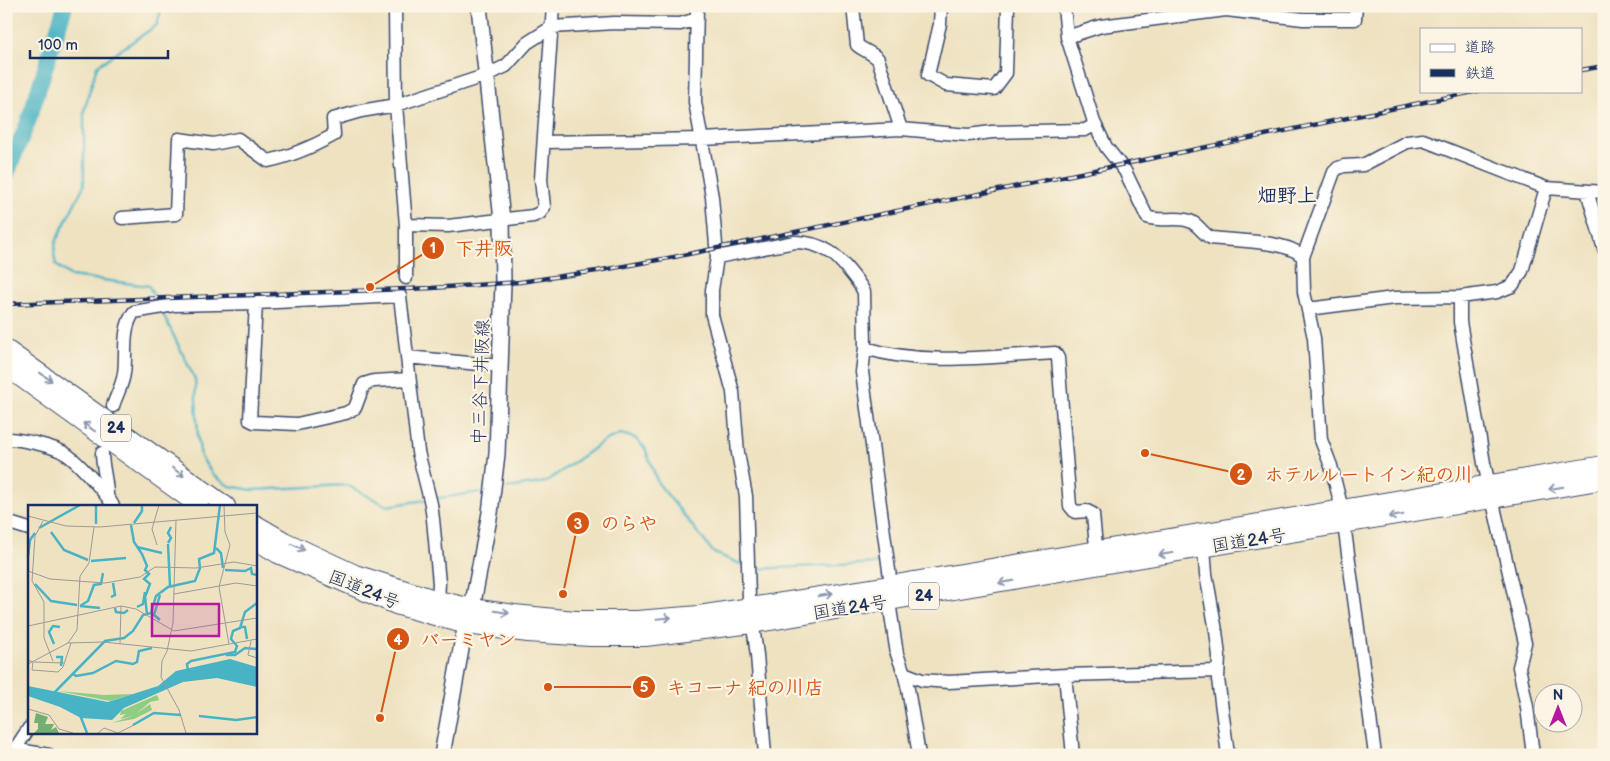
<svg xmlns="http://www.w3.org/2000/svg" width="1610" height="761" viewBox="0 0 1610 761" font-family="'Balsamiq Sans','Klee One',sans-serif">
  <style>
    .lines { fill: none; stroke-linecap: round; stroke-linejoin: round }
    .stream { stroke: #48b3c5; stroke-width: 2.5 }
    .river { stroke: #48b3c5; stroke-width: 16 }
    .minor-casing { stroke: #3b4a6d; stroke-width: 15 }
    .major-casing { stroke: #3b4a6d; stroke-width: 18 }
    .highway-casing { stroke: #3b4a6d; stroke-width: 20 }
    .minor { stroke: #fff; stroke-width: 12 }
    .major { stroke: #fff; stroke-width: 15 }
    .highway { stroke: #fff; stroke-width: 18 }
    .rail-casing { stroke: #1b2f5e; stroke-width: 4.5 }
    .rail { stroke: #fcf5e5; stroke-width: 2.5; stroke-dasharray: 8; stroke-linecap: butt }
    .oneway { stroke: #8d97ae }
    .labels { text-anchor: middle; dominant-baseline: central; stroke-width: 4.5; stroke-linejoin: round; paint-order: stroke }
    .shield { fill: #fcf5e5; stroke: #5e6a86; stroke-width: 1 }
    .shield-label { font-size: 16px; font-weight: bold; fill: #1b2f5e }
    .street-label { font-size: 18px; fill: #1b2f5e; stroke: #fcf5e5 }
    .quarter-label { font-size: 20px; font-weight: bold; fill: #1b2f5e; stroke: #fcf5e5 }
    .inset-river { fill: none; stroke: #48b3c5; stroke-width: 2.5 }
    .inset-road { fill: none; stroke: #9a9a99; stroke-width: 1 }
    .view { fill: #b5179e; fill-opacity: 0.15; stroke: #b5179e; stroke-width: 2.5 }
    .inset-edge { fill: none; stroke: #1b2f5e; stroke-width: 2.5 }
    .leader { fill: none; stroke: #d45514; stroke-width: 2 }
    .callout-dot { fill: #d45514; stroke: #fcf5e5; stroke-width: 2 }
    .mark-label { font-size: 15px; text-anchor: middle; font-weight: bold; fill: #fff }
    .callout-label { font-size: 19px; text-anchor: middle; font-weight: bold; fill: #d45514; stroke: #fcf5e5; stroke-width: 4.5; stroke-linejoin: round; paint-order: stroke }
  </style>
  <rect width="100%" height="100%" fill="#fcf5e5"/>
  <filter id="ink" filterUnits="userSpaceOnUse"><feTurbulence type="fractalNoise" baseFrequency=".02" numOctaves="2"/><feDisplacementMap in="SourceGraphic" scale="10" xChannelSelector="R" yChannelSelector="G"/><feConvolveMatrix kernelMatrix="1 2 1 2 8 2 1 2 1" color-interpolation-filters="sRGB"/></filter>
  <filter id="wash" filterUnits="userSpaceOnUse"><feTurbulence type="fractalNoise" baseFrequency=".0096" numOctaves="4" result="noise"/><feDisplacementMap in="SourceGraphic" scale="20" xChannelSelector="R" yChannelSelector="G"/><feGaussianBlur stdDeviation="1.12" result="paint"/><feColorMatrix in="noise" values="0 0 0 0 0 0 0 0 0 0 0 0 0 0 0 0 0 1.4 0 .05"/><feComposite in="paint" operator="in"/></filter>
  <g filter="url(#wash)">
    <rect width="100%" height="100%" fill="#eee2c1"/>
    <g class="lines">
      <path class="stream" d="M158,305L149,286L71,276L56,265L54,254L56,241L84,185V111L97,66L157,25L162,6
        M162,312L195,379L198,439L201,457L213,475L229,486L252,490L347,485L387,506L425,500
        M507,488L546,482L604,441L621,434L635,438L645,448L658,483L714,553L743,565
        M433,499L481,492
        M753,569L881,563"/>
      <path class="river" d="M6,176L28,122L65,6"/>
    </g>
  </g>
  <g filter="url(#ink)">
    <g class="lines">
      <defs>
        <path id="minor" d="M395,6L396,105L406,225V278
          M697,6L695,102L712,197L717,257L712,290V315L733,392L738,453L746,496L749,598L757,655L765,755
          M853,6L857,45C864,51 871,52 878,59L901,129
          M941,6L940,24L928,75L946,85L994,89L1006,73L1008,6
          M1064,6L1067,37L1094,122L1106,147L1125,171L1147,217C1160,222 1172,217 1186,220C1198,222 1201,233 1211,238C1233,241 1288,240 1303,257
          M1067,37L1101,26L1226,10L1303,19H1355L1356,6
          M545,142L702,139L901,129L968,135L992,132L1085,130L1091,127L1094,122
          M1587,191L1604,249
          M122,218L176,214L179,139L213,144L238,139L268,161C292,156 312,147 334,135L333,119L361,111L396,105L487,75L506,66L527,43L552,27L614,23L680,24L697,19
          M406,225L448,226L533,216L540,213L544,207L541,179L553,6
          M717,257L795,242C807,242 819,245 830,252C839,257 859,282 864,292L865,348L862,372L891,585L889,602L897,654L904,673L908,689L919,755
          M1460,297V322L1484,463L1525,643L1519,667L1527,707L1533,755
          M256,303L250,420L254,422L297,424L346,413L355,408L364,384L374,381L409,379
          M1308,309L1394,298L1460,297L1497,292L1512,286L1522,271L1546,188
          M865,348C927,367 992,356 1055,353L1058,358L1070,506L1075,512L1087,511L1093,514L1097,558
          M407,357L500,366
          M113,406C116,396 123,384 124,373C127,353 121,330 134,312L174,305L256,303L400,296L418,452L431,504L433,519L439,583L438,600
          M6,439C21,439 54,446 66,454C78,462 107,494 113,506
          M102,453C102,467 107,480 107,495
          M6,522L29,529
          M1204,548L1206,574L1216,631L1219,656L1218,679L1228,755
          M904,673L922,680L949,682L1065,675L1218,671
          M1065,675L1073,755
          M6,748L49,755
          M11,755L29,728
          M1375,755L1342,509L1331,466L1321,440L1314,338L1304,292L1303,257L1334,172L1338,168L1344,166L1363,165L1407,142L1423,140L1546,188L1604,192"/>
        <path id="major" d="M442,755L463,638L472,608L490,513L497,454L503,283L502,220L479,6"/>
        <path id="highway" d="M6,349L226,506
          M6,367L199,506
          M255,524L284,541L355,574L438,600L472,608L514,614L575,620H637L699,615L891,585L1604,465
          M255,540L278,554L396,605L467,625L528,633L590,637H645L752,624L1604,480"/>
      </defs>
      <use href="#minor" class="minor-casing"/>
      <use href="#major" class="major-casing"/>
      <use href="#highway" class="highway-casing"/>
      <use href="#minor" class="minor"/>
      <use href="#major" class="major"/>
      <use href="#highway" class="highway"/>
      <defs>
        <path id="rail" d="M1581,70L1604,66
          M6,304L432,288L520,282L597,271L674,257L1478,91"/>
      </defs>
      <use href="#rail" class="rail-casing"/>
      <use href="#rail" class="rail"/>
    </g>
    <defs><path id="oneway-shaft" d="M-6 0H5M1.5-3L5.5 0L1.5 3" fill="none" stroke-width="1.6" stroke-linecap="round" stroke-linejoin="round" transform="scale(1.25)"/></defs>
    <g class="oneway">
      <use href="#oneway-shaft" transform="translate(46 377) rotate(36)"/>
      <use href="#oneway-shaft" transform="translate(89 427) rotate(-144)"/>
      <use href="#oneway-shaft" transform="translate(178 472) rotate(36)"/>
      <use href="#oneway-shaft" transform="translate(1556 488) rotate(170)"/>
      <use href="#oneway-shaft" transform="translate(1396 516) rotate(170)"/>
      <use href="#oneway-shaft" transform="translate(298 547) rotate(25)"/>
      <use href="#oneway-shaft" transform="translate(1166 554) rotate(171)"/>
      <use href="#oneway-shaft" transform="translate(1006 582) rotate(170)"/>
      <use href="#oneway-shaft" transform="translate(825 595) rotate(-9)"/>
      <use href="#oneway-shaft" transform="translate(502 612) rotate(9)"/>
      <use href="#oneway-shaft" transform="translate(664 618) rotate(-5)"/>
    </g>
  </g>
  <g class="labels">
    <g class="shield">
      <rect x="101" y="414.5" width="30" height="27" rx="4"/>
      <rect x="909" y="582.5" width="30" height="27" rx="4"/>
    </g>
    <g class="shield-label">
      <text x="116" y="428">24</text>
      <text x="924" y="596">24</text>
    </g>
    <g class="street-label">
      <text transform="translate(481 382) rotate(-88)">中三谷下井阪線</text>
      <text transform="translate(1249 541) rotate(-9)">国道24号</text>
      <text transform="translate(364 590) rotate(22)">国道24号</text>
      <text transform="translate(850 608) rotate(-9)">国道24号</text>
    </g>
    <g class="quarter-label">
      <text x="1287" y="196">畑野上</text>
    </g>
  </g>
  <g transform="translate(28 505)">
    <rect width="229" height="229" fill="#eee2c1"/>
    <path d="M30,186L76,190L105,189L82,196ZM129,190L131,195L122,197L108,209L122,199L124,205L106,214L84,218L104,211L92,214L98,209L92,210L93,206Z" fill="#8ecd83"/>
    <path d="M8,208L20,212L17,219H26L23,225L28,222L31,228H6L10,224V218H6Z" fill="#72b071"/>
    <path d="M202,154L229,162V182L189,173L155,177L96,203L84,215L53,213L32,202L0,191V181L80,197L130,181L148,166Z" fill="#48b3c5"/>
    <path class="inset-river" d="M106,18L114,6V0M68,19V0M103,20L106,37L114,49L119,61L117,65L121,69L116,74L122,79L117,92L119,109M11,23L52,0M23,27L36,45L60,55M140,38L143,33L140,28L143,22M140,39L142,81M109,42L134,48M188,43L193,48L195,63M0,51L2,35L7,28M63,56L98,53M197,65L217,66L223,63L224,69L229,70M7,79L23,96L49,100M83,92L87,90L85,78M52,101L60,96L66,80L73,79L75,68M52,101L72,103M109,102L115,99L117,87M87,103L88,107L96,108L100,105M132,115L126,110L132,90M212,122H217L219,134M26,139L21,127L25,121L32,122M198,150H207L217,143L229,144M28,152H34L33,161M160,166L159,159L163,156L207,147L209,141L203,134L205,126L212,123L217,107L229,98M44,168L48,171L65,168L88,156L105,159L109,157L111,146L124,143M25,189L77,136L96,133L105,126L115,110L123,108L128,91L140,82L167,76L172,63L171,54L186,48L192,0M52,210L59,228M171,211L208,215L229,212M105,220L126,208L153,210"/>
    <path class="inset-road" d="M196,0L197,27L202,40L191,82L201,139M0,11L38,21L72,22L229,8M148,15L145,118L139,146L134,156L133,172L151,205L158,228M15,16L7,31L4,76L16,97V133L25,156M129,40L124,24L131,0M0,66L22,74L77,78L112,72L127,62L168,63L206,57L229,61M146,89L208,78L229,81M0,121L93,101L108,104L146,126L229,113M223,136L220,150L229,153M40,138L49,125L52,71L61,58L66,22M92,139L93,101M0,155L5,157L4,165L30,167L35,162L43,138M6,157L36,158M0,159L40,138L75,137L163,146L229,134M0,204L21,210L31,224L45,228M70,228L76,223L90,228L106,220"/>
    <path class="view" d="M124,99H191V131H124Z"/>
    <rect width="229" height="229" class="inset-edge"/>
  </g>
  <path class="leader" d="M370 287L433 248M1145 453L1241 474M563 594L578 523M380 718L398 639M548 687L644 687"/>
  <g class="callout-dot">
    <circle cx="370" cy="287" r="5"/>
    <circle cx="1145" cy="453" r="5"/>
    <circle cx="563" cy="594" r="5"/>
    <circle cx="380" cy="718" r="5"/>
    <circle cx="548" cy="687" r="5"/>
    <circle cx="433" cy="248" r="12"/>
    <circle cx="1241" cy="474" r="12"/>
    <circle cx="578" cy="523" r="12"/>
    <circle cx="398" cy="639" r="12"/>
    <circle cx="644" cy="687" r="12"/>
  </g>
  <g class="mark-label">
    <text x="433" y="253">1</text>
    <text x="1241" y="480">2</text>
    <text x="578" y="529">3</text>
    <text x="398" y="645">4</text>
    <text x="644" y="692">5</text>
  </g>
  <g class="callout-label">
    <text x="484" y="255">下井阪</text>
    <text x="1369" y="481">ホテルルートイン紀の川</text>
    <text x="629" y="530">のらや</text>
    <text x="468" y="646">バーミヤン</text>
    <text x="745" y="694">キコーナ 紀の川店</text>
  </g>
  <rect width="1610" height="761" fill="none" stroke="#fcf5e5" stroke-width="25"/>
  <rect x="1420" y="28" width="162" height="65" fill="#fcf5e5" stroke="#a2a6af"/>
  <rect x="1430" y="44" width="25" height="8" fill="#ffffff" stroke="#a2a6af"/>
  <text x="1465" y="52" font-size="15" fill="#1b2f5e">道路</text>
  <rect x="1430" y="69" width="25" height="8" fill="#1b2f5e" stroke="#a2a6af"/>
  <text x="1465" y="78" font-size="15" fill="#1b2f5e">鉄道</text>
  <g transform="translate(1558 708)"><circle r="24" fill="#fcf5e5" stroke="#a2a6af"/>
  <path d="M0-4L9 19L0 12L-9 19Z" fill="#b5179e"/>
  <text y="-8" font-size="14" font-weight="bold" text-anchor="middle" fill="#1b2f5e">N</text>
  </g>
  <path d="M30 50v8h138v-8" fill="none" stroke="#1b2f5e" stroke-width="2.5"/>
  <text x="38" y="50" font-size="15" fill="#1b2f5e" stroke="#fcf5e5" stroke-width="4" paint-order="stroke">100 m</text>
</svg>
